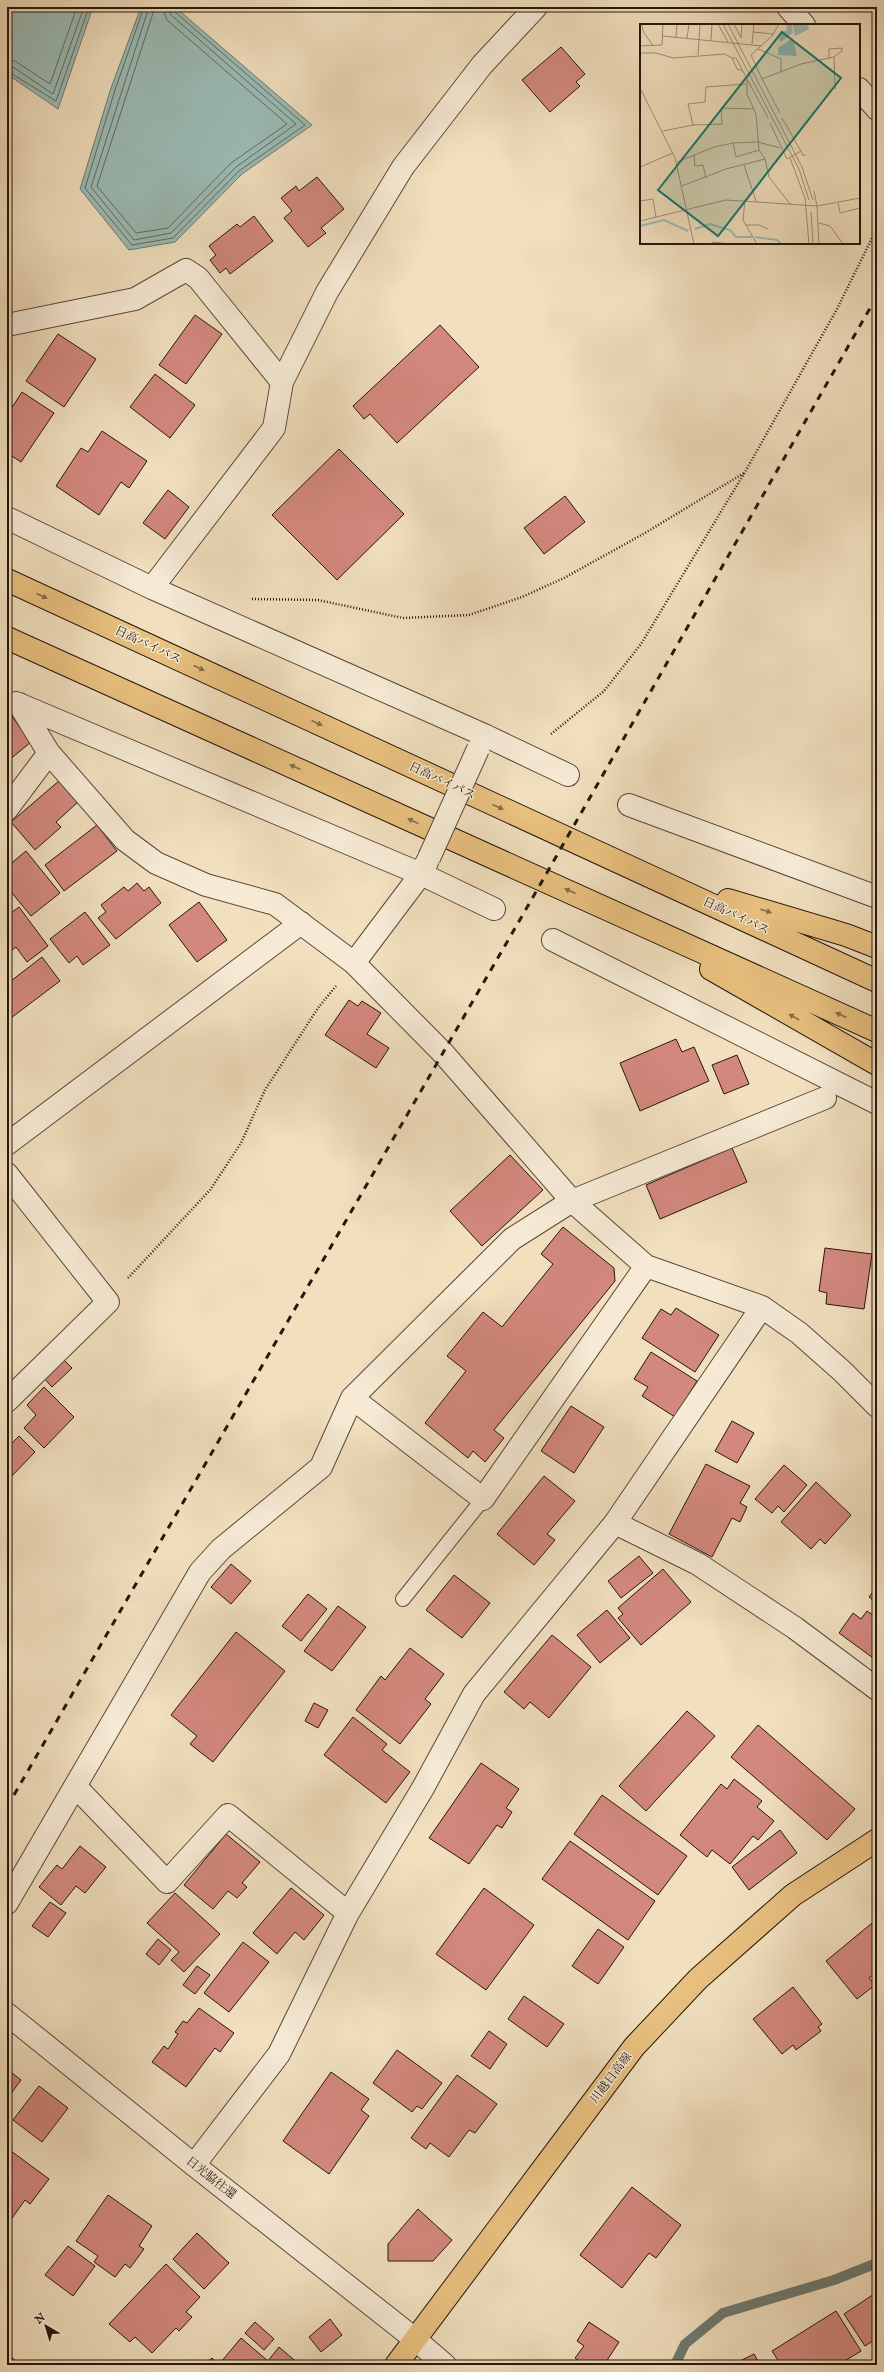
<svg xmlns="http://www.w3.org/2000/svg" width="884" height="2372" viewBox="0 0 884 2372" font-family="'IM FELL English','Noto Serif JP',serif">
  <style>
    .water { fill: #9bbcb6; stroke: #6d7a72 }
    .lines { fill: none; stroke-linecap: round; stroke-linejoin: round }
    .shore { stroke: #616962; stroke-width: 1 }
    .stream { stroke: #6d7a72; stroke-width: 10 }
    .building { fill: #d3887e; stroke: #27160d }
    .service-casing { stroke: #5a4839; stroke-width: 16 }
    .minor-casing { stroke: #5a4839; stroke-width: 24 }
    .tertiary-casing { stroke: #5a4839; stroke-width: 24 }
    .primary-casing { stroke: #27160d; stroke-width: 24 }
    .trunk-casing { stroke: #27160d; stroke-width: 24 }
    .path { stroke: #27160d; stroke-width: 2.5; stroke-dasharray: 1 2; stroke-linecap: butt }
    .service { stroke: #f6ead5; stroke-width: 14 }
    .minor { stroke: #f6ead5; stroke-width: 22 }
    .tertiary { stroke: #f6ead5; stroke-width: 22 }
    .primary { stroke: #e8c07f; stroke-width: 22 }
    .trunk { stroke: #e8c07f; stroke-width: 22 }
    .rail { stroke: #27160d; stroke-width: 3; stroke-dasharray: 7 7; stroke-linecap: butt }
    .minor-bridge-casing { stroke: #5a4839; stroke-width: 24; stroke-linecap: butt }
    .minor-bridge { stroke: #f6ead5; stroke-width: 22 }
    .oneway { fill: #886b46 }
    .labels { text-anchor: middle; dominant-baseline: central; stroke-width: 3; stroke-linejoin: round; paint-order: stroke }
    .street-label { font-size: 12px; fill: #27160d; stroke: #f6ead5 }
    .inset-river { fill: none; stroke: #9bbcb6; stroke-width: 2 }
    .inset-road { fill: none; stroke: #a08f77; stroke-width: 1 }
    .view { fill: #0f766e; fill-opacity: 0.15; stroke: #0f766e; stroke-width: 2 }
    .inset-edge { fill: none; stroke: #27160d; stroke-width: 2 }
  </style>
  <rect width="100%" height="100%" fill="#f1dfbe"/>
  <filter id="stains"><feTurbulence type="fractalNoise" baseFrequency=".005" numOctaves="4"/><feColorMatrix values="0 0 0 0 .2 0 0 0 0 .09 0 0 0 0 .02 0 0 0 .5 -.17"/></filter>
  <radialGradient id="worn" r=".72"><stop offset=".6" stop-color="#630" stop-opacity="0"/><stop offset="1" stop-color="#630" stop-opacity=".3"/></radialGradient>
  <path class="water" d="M7,7H93L58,109L7,74Z
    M141,7H175L312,125L242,174L175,242L129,250L80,189L111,88Z"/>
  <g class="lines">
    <path class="shore" d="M144,7L115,90L85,188L132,245L173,238L239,171L305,125L175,12L173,7
      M149,7L91,187L134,240L171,233L236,167L296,124L171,15L168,7
      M155,7L97,186L136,233L168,228L231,163L287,124L167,20L162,7
      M7,60L15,61L50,84L77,7
      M7,66L13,67L53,94L84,7
      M7,71L56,101L89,7"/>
    <path class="stream" d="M675,2365L685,2344L723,2313L834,2280L877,2263"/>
  </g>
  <path class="building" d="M561,47L585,74L576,82L580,86L550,112L522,80Z
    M317,177L344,209L321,228L326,233L308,247L284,218L292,211L281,198L296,186L299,191Z
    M254,216L273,241L230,274L226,268L220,273L210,260L216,255L209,246L237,224L240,227Z
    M195,315L222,334L186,384L159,365Z
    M440,325L479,367L397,443L370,414L364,419L353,406Z
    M58,334L96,359L64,407L26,381Z
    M155,374L195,405L170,438L130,407Z
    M22,392L54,413L21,462L7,453V415Z
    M102,431L147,461L129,488L121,482L99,515L56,486L81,448L88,452Z
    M339,449L404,514L337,580L272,515Z
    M168,490L189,507L165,539L143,523Z
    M565,496L585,522L544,554L524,528Z
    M8,711L31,742L8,761L7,760Z
    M60,780L78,802L56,822L61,827L35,850L11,822Z
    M97,825L117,851L64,891L45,865Z
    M26,851L60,893L31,916L7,887V873L11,870L8,866Z
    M137,883L144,891L149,887L161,903L116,939L98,918L106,912L101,905L124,887L128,891Z
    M199,902L227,940L197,962L169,925Z
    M19,907L48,946L27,962L16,947L7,954V916Z
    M85,912L110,945L83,965L77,956L69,963L50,939Z
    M42,957L60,981L7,1021V984Z
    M349,1000L358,1006L362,1001L381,1013L367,1034L389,1048L376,1068L325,1035Z
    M676,1039L682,1052L694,1047L709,1081L640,1111L620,1063Z
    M737,1055L749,1084L724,1094L712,1065Z
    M732,1148L747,1182L660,1219L646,1185Z
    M510,1155L543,1190L482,1246L450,1211Z
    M563,1227L614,1268L615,1281L494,1430L504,1438L485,1462L473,1451L468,1458L425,1423L466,1371L447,1356L483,1312L502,1327L553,1264L541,1254Z
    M825,1248L872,1254L864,1309L826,1304L827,1293L819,1291Z
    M676,1308L719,1335L695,1372L642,1338L661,1309L671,1315Z
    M651,1352L697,1381L675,1417L642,1396L648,1387L634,1379Z
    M61,1357L72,1368L52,1387L42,1376Z
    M44,1387L74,1417L44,1448L24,1428L36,1415L27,1405Z
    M571,1406L604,1427L574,1473L541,1451Z
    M732,1421L754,1433L737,1463L715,1451Z
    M19,1436L35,1452L7,1481V1438L12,1443Z
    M706,1464L750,1486L740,1503L747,1507L740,1522L732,1518L712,1557L669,1534Z
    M784,1465L807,1485L784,1512L778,1506L772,1513L755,1499Z
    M544,1476L575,1501L547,1534L555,1540L534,1565L497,1534Z
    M816,1482L851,1515L825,1544L820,1539L811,1549L781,1522Z
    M639,1556L653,1573L621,1598L608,1581Z
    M231,1564L251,1581L231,1604L211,1587Z
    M663,1569L691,1602L641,1645L618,1618L623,1614L618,1608Z
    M454,1575L490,1603L462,1638L426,1610Z
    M877,1586V1603L869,1597Z
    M308,1594L327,1609L301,1641L282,1626Z
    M338,1606L366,1627L332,1671L304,1651Z
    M607,1610L630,1638L600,1663L577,1635Z
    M867,1611L877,1618V1653L873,1658L839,1633L853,1613L861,1619Z
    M236,1632L285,1671L213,1762L190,1744L197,1736L171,1715Z
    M552,1635L591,1667L549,1718L530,1702L524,1709L504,1692Z
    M410,1648L444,1674L425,1699L431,1704L400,1744L356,1710L381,1676L385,1680Z
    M314,1703L328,1710L318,1728L305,1721Z
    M687,1711L715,1736L646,1811L619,1786Z
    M353,1717L387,1744L382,1750L410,1772L386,1803L324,1755Z
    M758,1725L855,1809L827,1840L731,1757Z
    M481,1763L519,1789L506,1808L512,1812L502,1828L497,1825L469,1864L429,1838Z
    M734,1779L762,1801L757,1807L774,1821L758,1840L753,1836L730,1864L712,1850L707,1857L680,1835L721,1784L727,1789Z
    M602,1795L687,1856L658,1895L574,1834Z
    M780,1830L797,1853L749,1890L732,1867Z
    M226,1834L260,1862L242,1883L247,1887L237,1898L228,1891L213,1909L184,1885Z
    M570,1841L655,1901L628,1940L542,1879Z
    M80,1846L106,1867L85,1893L76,1886L61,1905L39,1887L57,1865L62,1869Z
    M291,1888L324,1915L304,1940L295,1932L277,1954L253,1933Z
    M484,1888L534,1925L486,1990L436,1954Z
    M175,1893L220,1934L184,1972L171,1960L179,1952L147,1923Z
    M50,1902L66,1913L48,1937L32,1926Z
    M877,1919V1972L869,1978L875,1985L857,1999L826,1961Z
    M598,1929L624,1947L598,1984L572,1966Z
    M158,1939L171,1950L159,1965L146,1954Z
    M243,1942L269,1962L229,2012L204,1993Z
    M197,1966L210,1975L195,1994L183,1985Z
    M793,1987L822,2024L818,2027L821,2031L796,2050L793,2045L782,2054L753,2019Z
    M524,1996L564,2024L547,2047L508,2019Z
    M199,2008L234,2033L220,2052L215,2048L186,2087L152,2062L164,2046L168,2049L178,2034L175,2032L183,2021L187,2023Z
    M489,2031L507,2044L490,2069L471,2056Z
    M397,2050L442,2083L422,2109L417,2106L412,2112L373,2083Z
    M7,2069L21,2080L7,2099Z
    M331,2072L369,2099L361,2110L369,2116L329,2174L283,2141Z
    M457,2075L497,2104L475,2133L469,2130L449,2157L430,2143L426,2149L411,2138Z
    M39,2086L68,2108L42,2142L13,2120Z
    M7,2148L49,2179L30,2204L25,2200L7,2225Z
    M632,2187L681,2225L656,2258L649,2253L622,2288L580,2255Z
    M108,2195L152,2226L139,2246L144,2249L130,2268L125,2264L115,2277L94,2262L98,2256L76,2241Z
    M418,2209L452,2240L433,2261H388V2244Z
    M197,2233L229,2263L204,2289L173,2259Z
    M68,2246L95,2266L73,2296L45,2275Z
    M166,2264L200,2297L186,2312L192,2317L179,2331L176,2328L152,2353L135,2337L130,2342L109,2324Z
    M877,2292V2338L865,2346L844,2314Z
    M836,2311L861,2351L838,2365H781L772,2351Z
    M330,2319L342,2335L321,2352L309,2337Z
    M255,2322L274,2339L264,2350L245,2333Z
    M589,2322L619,2342L604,2365H585L575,2358L584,2346L577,2341Z
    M241,2338L268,2361L279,2347L300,2365H224L221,2362Z
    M7,2353L20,2365H7Z
    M754,2354L760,2365H732Z
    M212,2358L218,2365H204Z"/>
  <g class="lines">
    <defs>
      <path id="service" d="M403,1599L483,1499"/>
      <path id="minor" d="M788,7L804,25
        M859,89L877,109
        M7,325L135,299L186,270L198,278L282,382
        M7,518L152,588L274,428L282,382L327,292L403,167L482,65L536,7
        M152,588L484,735L568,775
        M16,703L421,874L494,909
        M19,704L49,753L125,840L156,863L206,885L275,904L354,963L443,1053L572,1201L646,1266L762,1307L799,1333L842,1371L877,1406
        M629,805L877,897
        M7,809L49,753
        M553,940L877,1103
        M354,963L421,874L427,862
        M7,1144L301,923
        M7,1174L108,1302L7,1401
        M352,1398L483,1499L646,1266
        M615,1523L698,1564L795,1628L877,1689
        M76,1787L167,1882L228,1815L348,1913
        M7,1903L200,1572L221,1549L321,1467L352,1398L512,1239L572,1201L825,1098
        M194,2165L279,2054L348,1913L423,1788L474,1694L615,1523L762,1307"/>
      <path id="tertiary" d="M7,2014L194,2165L416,2340L445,2365"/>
      <path id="primary" d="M396,2365L634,2047L698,1979L793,1895L877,1840"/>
      <path id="trunk" d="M7,580L877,981
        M7,638L877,1031
        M728,900L846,935L877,947
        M711,969L877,1064"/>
    </defs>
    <use href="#service" class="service-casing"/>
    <use href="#minor" class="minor-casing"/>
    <use href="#tertiary" class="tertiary-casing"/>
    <use href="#primary" class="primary-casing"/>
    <use href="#trunk" class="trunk-casing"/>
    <path class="path" d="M252,599L318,600L403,618L469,615L522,597L564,578L645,533L744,473
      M551,734L604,691L641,644L745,472L837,309L877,228
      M128,1278L210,1190L241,1143L265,1090L318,1008L336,986"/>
    <use href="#service" class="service"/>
    <use href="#minor" class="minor"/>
    <use href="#tertiary" class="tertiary"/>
    <use href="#primary" class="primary"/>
    <use href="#trunk" class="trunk"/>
    <path class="rail" d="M7,1807L529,904L877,296"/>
    <defs>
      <path id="minor-bridge" d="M429,858L478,749"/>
    </defs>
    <use href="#minor-bridge" class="minor-bridge-casing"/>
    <use href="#minor-bridge" class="minor-bridge"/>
  </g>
  <defs><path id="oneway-solid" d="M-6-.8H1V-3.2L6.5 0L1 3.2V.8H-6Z"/></defs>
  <g class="oneway">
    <use href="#oneway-solid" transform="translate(42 596) rotate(25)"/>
    <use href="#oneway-solid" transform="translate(199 668) rotate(25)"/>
    <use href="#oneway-solid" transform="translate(317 723) rotate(25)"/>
    <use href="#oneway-solid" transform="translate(295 767) rotate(-156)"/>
    <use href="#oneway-solid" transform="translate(498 807) rotate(25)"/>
    <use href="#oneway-solid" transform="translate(413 821) rotate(-156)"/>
    <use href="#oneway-solid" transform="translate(570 891) rotate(-156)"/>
    <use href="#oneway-solid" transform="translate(766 911) rotate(17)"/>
    <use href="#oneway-solid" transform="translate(841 1015) rotate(-156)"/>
    <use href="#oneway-solid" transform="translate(794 1017) rotate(-150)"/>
  </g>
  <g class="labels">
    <g class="street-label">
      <text transform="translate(148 645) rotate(25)">日高バイパス</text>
      <text transform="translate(442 781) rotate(25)">日高バイパス</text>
      <text transform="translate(736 916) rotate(25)">日高バイパス</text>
      <text transform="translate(611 2078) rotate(-53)">川越日高線</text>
      <text transform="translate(211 2178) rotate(38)">日光脇往還</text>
    </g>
  </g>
  <g transform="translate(640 24)">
    <rect width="220" height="220" fill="#f1dfbe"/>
    <path d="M147,0L152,1L153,9L140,18L139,12L141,7H146ZM168,0L169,5L155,12L153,1ZM153,14L157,32L138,31V24Z" fill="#9bbcb6"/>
    <path class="inset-river" d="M0,202L24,196L48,207M55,205L70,200L90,206L96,213H112M115,213L137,216L141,220"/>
    <path class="inset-road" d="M2,0L3,7L13,22M78,0L88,18M83,0L159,145L169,176M88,0L162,143L173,176M94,0L101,14M139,0L132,12L111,31L122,55L161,40L194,33L202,27V24L189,25V34M113,8L133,10M23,12L122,22M36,13L37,0M47,14L49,0M101,14L102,0M71,16L72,0M112,20L114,0M0,22L22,21L23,0M118,25L141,35V48M0,29H16L33,34L85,30L92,34L97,45L103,47M58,31L60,0M194,33L195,65M92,34H96L128,94M122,55L140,89M107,56V70L116,90L119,126L125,135L129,153L150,180M0,64L35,134L54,220M142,94L163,131H166M130,99L147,135L161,127M53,101L48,80L65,78L66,63L106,60M23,107L53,101L82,100L81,84L114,85M93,119L96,133L119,126M54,131L55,142L63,141L66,154M150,134L165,174L169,220M37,138L74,123L93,119L118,118L140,124M104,141L116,177M0,143L33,129M42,162L86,145L125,135M174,167L177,182L179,220M105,176L103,196L117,220M0,177L13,175L16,193M198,179L200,189L220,184M171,188L173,220M0,197L86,176L177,182L220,174M179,199L190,202L203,220M105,201H119L128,205M72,218L90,220"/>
    <path class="view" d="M142,8L201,54L78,212L18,166Z"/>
    <rect width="220" height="220" class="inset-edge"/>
  </g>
  <rect width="884" height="2372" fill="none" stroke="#f1dfbe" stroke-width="24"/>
  <rect x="8" y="8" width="868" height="2356" fill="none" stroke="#27160d" stroke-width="2"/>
  <rect x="12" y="12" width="860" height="2348" fill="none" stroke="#27160d"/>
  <g transform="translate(46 2326) rotate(322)" stroke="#f6ead5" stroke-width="3" paint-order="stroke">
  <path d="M0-3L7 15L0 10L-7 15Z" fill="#27160d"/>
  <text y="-6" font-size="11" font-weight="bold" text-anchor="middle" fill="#27160d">N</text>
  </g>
  <rect width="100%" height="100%" filter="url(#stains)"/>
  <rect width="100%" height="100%" fill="url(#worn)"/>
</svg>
